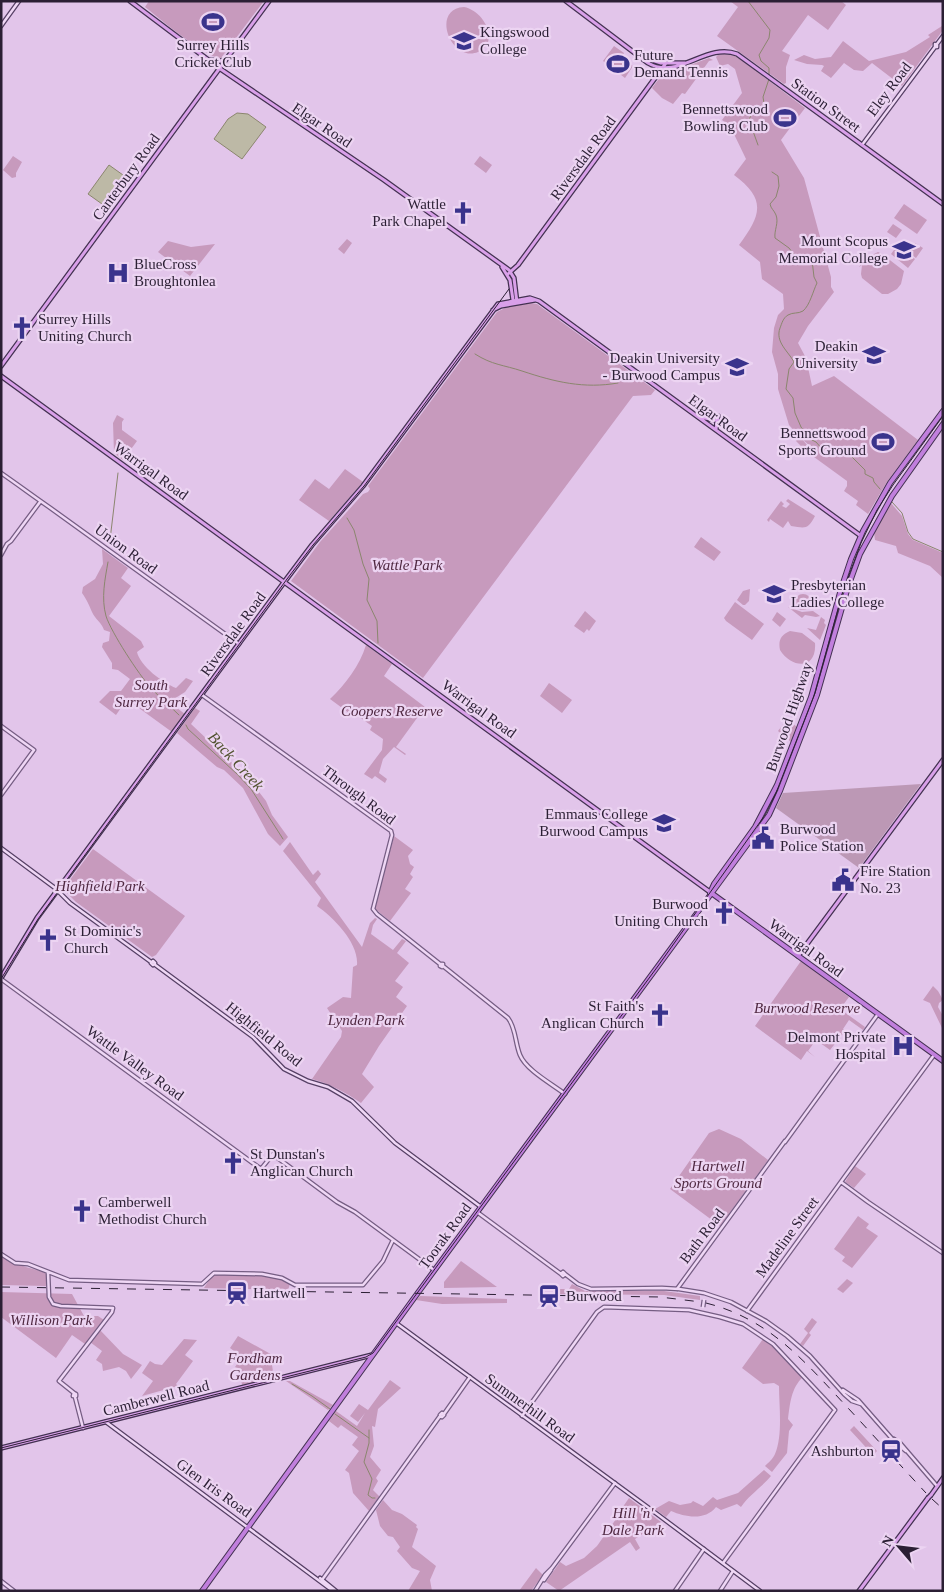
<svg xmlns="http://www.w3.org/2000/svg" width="944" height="1592" viewBox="0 0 944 1592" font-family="'Times New Roman',serif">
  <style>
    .green { fill: #c79abd }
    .cemetery { fill: #bc98b5 }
    .water { fill: #bdb9a6; stroke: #8b866e }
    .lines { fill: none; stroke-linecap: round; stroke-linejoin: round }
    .stream { stroke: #8b866e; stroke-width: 1 }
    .tertiary-casing { stroke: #755d83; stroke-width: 5 }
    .secondary-casing { stroke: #564065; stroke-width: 5 }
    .primary-casing { stroke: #433151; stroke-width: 5.5 }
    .trunk-casing { stroke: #433151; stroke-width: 6 }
    .tertiary { stroke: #efd7f5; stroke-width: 2.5 }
    .secondary { stroke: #efd7f5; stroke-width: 2.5 }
    .primary { stroke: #d9a0e9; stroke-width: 3 }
    .trunk { stroke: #c17fdd; stroke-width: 4 }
    .tram { stroke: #2b1f34; stroke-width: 1 }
    .rail { stroke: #2b1f34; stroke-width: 1; stroke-dasharray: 9 9; stroke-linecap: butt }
    .tertiary-bridge-casing { stroke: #755d83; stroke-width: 5; stroke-linecap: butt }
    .primary-bridge-casing { stroke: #433151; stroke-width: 5.5; stroke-linecap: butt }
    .tertiary-bridge { stroke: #efd7f5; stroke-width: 2.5 }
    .primary-bridge { stroke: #d9a0e9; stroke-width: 3 }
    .labels { text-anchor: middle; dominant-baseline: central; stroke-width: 4.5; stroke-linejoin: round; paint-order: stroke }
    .poi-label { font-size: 15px; fill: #2b1f34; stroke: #ecd4f2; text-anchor: start }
    .street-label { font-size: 15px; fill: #2b1f34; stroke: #ecd4f2 }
    .park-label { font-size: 15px; font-style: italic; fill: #4f2841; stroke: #ecd4f2 }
    .water-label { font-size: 16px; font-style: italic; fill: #525330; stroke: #ecd4f2 }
  </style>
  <rect width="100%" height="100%" fill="#e2c5ea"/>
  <path class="green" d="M149,1H264L221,58C207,59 159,18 145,7Z
    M730,1H841L846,5L828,30L808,15L782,51L790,55L786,67V83L784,84L717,36L738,7Z
    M464,7C485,11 500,43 478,52C451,63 430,9 464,7Z
    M942,26L943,30L902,86L872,63L863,71L854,70L844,63L831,78L821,71L824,66L822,65L807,64L794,60L804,55L815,59L831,57L843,41L869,61L906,52L930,37L928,35Z
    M614,46L624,53L622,57L633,66L625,78L603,61Z
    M724,54L735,56L743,61L805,108L781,140L804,178L831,277V287L834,292L808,326L798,343L806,358L812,386L834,376L918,440L887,482L868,514L856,505L858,501L844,491L847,486V481L814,457L817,452L802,439L807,445L803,448L796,441L800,437L789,425L778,389V374L772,352L774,328L778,315L784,309L783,294L762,279L760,262L739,245C760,216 768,200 734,175L746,159L732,130L733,128L722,120L742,93L735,69L728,64L720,66L716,57L718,55Z
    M709,58L713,60L709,61L685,94L682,93L673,104L662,98L652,88L661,76Z
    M13,156L22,162L16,173V177L12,178L3,170Z
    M480,156L492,165L486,173L474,164Z
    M904,204L927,220L917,234L894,218Z
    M893,224L902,230L896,238L887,232Z
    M347,239L352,243L344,254L338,249Z
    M168,241L191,247L215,244L190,276L158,252Z
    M915,243L923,248L916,258L908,252Z
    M897,246L915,259L908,268L891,254Z
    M878,252L882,254L904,271L901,284L897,289L888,294H882L862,278L861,274L862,265L859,267L864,259Z
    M530,303L537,304L655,390L651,395L633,396L423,678L291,581L320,542L363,494L368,492L370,489L368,486L497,312L507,307Z
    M117,415L124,419L122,422V430L137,441L123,460L114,453L113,423Z
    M345,469L363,482L329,521L299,500L315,479L329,489Z
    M788,499L815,516C808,530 805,528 791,526L788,521L783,528L770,519L769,522L767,520L781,501L784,504L782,506L786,508L790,504L786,501Z
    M890,502L902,516L908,534L913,540L943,553V578L930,566L898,553L896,546L875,540L874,532Z
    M701,537L721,552L714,561L694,547Z
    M102,549L128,568L121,578L131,586L109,616L141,641L144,647L137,652C140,666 163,683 176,688L186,678L193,681L185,692L169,702L185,714L172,732L132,703L130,705L125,702L116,715L99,702L110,691H121L130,679L118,670L112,669V663L102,647L103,643L109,641L110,632L104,630C102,623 95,619 92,612C89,605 87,600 82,593L83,587L95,579L103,564Z
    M750,589L749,601L745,605H743L737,600L743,591Z
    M795 602a8 8 0 1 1 16 0a8 8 0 1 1-16 0Z
    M735,602L764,624L752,640L726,621L724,618Z
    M788,607L802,612L813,611L820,616L816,617L805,615L802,618Z
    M585,611L596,621L589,631L587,629L584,633L574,626Z
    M777,612L786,619L780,627L772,620Z
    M821,617L825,620L824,623L826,625L820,640L807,628L816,630Z
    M790,631L802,633L815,643C817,670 792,669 780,650C778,640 781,635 790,631Z
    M366,645L392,664L384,676L425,707L396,747L406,754L405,755L394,747L383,759L379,773L387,779L385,783L375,776L372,779L364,774L382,750L383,739L370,730L372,726L355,714L353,716L330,699C345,685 360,665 366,645Z
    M549,683L572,700L562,713L540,696Z
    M195,708L200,711L191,724L249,779L266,801L272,815L288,837L280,846L268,834L243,788L224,770L217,767L177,733Z
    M787,719L797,727L791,742L778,731Z
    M394,836L413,850L408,856L410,864L414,867L410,874L413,877L405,889L411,893L390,921L374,908Z
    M290,842L313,875L318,870L321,874L315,882L362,947L370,923L375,918L377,919L373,925L371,934L393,950L402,939L406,941L397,953L409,963L395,981L403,987L396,997L407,1006L379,1046L362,1074L374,1087L361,1103C345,1092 330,1084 312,1079L341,1037L342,1031L327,1008L343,997L351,998L353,967L357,965C359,943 333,917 317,906L321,898L283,851Z
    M93,849L185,916L156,955L152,957L76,902L63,889Z
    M801,961L849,997L840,1009L865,1027L863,1030L849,1020L843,1029L845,1031L830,1050L816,1040L808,1051L815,1057L807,1051L801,1060L755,1026Z
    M933,986L938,991L943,1000L939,1003L938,1007L943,1016V1030L930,1003L923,1000Z
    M719,1129L741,1139L768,1160L720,1226L670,1189L709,1133Z
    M855,1166L866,1174L854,1188L845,1182Z
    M858,1216L869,1224L866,1228L878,1236L852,1268L842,1261L845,1257L834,1249Z
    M1,1256C15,1266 30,1267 46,1273V1286L1,1285Z
    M461,1261L497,1287L444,1288V1282Z
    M216,1274C240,1275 270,1272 290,1284L288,1290L204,1288L211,1277Z
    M847,1279L853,1283L843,1293L837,1289Z
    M572,1284L585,1291H664L700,1296V1300L664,1295L554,1294L555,1289H569Z
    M1,1292L72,1294L84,1316H98L104,1320L85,1344L72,1335L56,1358L1,1317Z
    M420,1296L507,1299V1303L442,1304L416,1300Z
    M812,1318L817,1322L809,1333L811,1335L803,1346L800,1344L808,1333L804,1329Z
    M100,1330L123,1354L142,1365L131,1379L126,1371L119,1367L103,1371L102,1364L96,1360L102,1351L90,1342Z
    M238,1336L276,1357L272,1365L274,1378L242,1385L240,1370L235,1367L242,1357L230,1348Z
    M184,1339L197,1340L185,1355L193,1361L176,1384L178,1386L142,1396L153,1381L142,1373L150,1361L155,1364L162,1365Z
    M763,1339L774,1347L803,1377C791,1388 790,1404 788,1419L793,1425L789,1431L787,1453L772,1472L765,1466C768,1463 773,1459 775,1454C783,1435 779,1406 779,1386L774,1383L763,1384L742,1368Z
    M390,1380L401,1388L378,1409L375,1427L372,1426L374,1446L370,1457L381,1470L376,1478L378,1481L373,1490L380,1497L369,1511L353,1493L349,1473L345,1470L359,1451L352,1445L358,1437L341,1425L338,1428L329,1421L336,1411L357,1426L365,1413L358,1422L350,1416L359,1404L368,1410Z
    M286,1381H290L333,1405L328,1410Z
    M854,1426L877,1451L873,1455L850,1430Z
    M764,1470L771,1476C762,1487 749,1495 741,1507L737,1504L721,1510L716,1507C705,1521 685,1517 671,1511L666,1517L655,1509L669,1501L680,1505L691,1503L693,1501L703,1506L713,1497L717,1500L738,1493Z
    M629,1498L661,1522L635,1539L640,1548L636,1551L630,1542L559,1591L546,1582L560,1562L566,1566L584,1558L597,1546L621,1512L620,1511Z
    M383,1500L392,1510L402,1514L417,1525L416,1527L418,1529L412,1547L436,1566L430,1580L432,1591H408L420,1571L412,1568L397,1551L400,1547L393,1537L388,1536L380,1526L376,1510Z
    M536,1568L543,1575L531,1591H519Z"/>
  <path class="cemetery" d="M921,784L859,868L776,808L783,793Z"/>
  <path class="water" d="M237,113L248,114L266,127L242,159L214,139L228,119Z
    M109,165L130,180L109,209L88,194Z"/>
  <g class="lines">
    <path class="stream" d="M748,1L770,30L769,38L759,55L761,61L769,68V75
      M758,145L749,120L751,115L762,107L764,103L763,97L769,79
      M772,172L778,176L779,186L776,197L770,204C771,209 774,210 776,215C779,223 774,230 775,238L789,248L796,257H808L812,260L814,277L817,283C813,291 810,305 803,311C798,314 793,312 788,315C783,318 782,323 780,328C775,342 788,351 794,362L789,369L786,389L793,398L795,413L801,427L810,439L816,442L823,450H832L838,454H849L865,470V474L873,478L874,482L880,489
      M475,354C492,365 504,365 522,371C555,382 584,389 618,383
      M892,502L902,513L908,532L913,539L943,552
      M347,518L354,530L363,564L369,579L367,600L377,621L378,643
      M110,540L118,473
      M108,562C105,579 101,598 106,616C111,632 139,675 151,688C160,698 170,706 179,715
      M186,725L188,729L237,774L251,789L283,839
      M292,1384L312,1396L330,1409
      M335,1414L369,1438
      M369,1430V1443L364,1462L372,1479L368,1495L372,1498H375"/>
    <defs>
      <path id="tertiary" d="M1,473C17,484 33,496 49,507L239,644
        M1,555L7,544L11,541L40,502
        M202,695L391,831L392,835L373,909L377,914L440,964
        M1,726L34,750L1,795
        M440,964H443L442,967L440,966Z
        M443,966L508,1018C516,1028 515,1043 520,1055C526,1070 552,1084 565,1094
        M1,979L261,1169L273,1154L279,1159
        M785,1142L878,1014
        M279,1159L337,1202L355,1212L434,1270
        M851,1168L934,1055
        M841,1182L868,1202L943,1253
        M477,1212L561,1274
        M1,1254L15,1263L28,1264L69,1280L202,1284L214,1273L262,1274L282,1278L295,1285H363L383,1261L393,1240
        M48,1272L49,1297L53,1304L61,1306L113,1308L112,1312L59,1381L74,1393
        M563,1272L565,1274L563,1276L561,1274Z
        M565,1274L578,1284L591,1289L662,1288L679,1289L704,1293L731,1302L766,1321L787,1336L810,1356L844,1394L852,1401L861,1404
        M677,1289L785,1141
        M747,1311L851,1168
        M843,1390L858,1400L894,1441L906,1451
        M74,1393L76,1394V1396H73Z
        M75,1397L83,1428
        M442,1413L444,1415L442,1417L440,1415Z
        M444,1414L470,1377
        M522,1416L597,1312L604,1307L689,1310L720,1317L743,1324L773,1344L835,1410L723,1563
        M894,1439L900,1443L937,1486
        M322,1580L440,1416
        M544,1580L551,1570
        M1,1581L14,1591
        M535,1591L545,1575L552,1568L615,1483
        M675,1591L704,1549
        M720,1591L733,1571"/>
      <path id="secondary" d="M1,26L19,1
        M935,44L937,45V47H935Z
        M937,44L943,36
        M862,145L935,47
        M1,848L55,888L70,903L151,962
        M153,961L155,963L153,965L151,963Z
        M154,964L253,1037L284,1069L308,1081L328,1087L352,1101L395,1143L481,1207
        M396,1323L657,1514L760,1591
        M106,1422L333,1591
        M320,1578L336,1591"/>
      <path id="primary" d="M130,1L219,68L384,180L509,270L514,278L517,303
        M566,1L648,63C678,81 706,42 737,54L943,204
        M645,58L661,63H685
        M209,60L220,61L225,60
        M657,76L674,69
        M502,267L510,280L513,300
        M508,274L518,265L666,63
        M493,310L501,306L535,300
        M1,366L269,1
        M1,376L710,892
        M700,417L715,420
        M716,429L718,416
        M798,956L943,760
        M1,978L37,918L285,581L312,545L363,486L498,304L530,298L539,301L861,536
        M1,1448L372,1355
        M931,1495L943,1478
        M859,1591L928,1498"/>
      <path id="trunk" d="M710,892L943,1061
        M710,893L714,884L755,827L777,785L811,697L841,589L851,559L863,531L890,483L943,411
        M202,1591L417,1294L769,815L780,791L817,695L848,587L860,554L892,496L943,424"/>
    </defs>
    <use href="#tertiary" class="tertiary-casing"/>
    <use href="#secondary" class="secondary-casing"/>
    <use href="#primary" class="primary-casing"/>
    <use href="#trunk" class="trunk-casing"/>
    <use href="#tertiary" class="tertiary"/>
    <use href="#secondary" class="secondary"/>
    <use href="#primary" class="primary"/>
    <use href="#trunk" class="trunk"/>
    <path class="tram" d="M1,979L38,919L287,579L313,545L364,486L509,289
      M1,1448L366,1357L373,1353L658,966L765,815L776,793L815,693L843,591L861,543L877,510L893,485L943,416"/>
    <path class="rail" d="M1,1287L660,1297L701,1302
      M706,1303C770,1319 805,1362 848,1408C874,1436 900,1465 926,1493
      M932,1499L943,1509"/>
    <defs>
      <path id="tertiary-bridge" d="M703,1307L704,1300"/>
      <path id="primary-bridge" d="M928,1498L931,1495"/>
    </defs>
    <use href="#tertiary-bridge" class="tertiary-bridge-casing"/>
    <use href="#primary-bridge" class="primary-bridge-casing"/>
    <use href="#tertiary-bridge" class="tertiary-bridge"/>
    <use href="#primary-bridge" class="primary-bridge"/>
  </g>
  <defs>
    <symbol id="stadium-bare" viewBox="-9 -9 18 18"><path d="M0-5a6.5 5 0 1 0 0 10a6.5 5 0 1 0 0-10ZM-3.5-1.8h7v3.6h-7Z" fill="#3a338c" stroke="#ecd4f2" stroke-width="2.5" paint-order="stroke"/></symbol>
    <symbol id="school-bare" viewBox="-9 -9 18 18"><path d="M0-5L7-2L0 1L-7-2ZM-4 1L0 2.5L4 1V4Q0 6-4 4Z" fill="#3a338c" stroke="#ecd4f2" stroke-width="2.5" paint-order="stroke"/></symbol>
    <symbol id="church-bare" viewBox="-9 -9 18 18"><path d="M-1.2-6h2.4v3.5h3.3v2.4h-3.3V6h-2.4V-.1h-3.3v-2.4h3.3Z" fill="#3a338c" stroke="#ecd4f2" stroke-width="2.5" paint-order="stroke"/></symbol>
    <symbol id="hospital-bare" viewBox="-9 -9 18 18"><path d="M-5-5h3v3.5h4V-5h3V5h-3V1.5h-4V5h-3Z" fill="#3a338c" stroke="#ecd4f2" stroke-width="2.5" paint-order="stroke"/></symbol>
    <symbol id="university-bare" viewBox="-9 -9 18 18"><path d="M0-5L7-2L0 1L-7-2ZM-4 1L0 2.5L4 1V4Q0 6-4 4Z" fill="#3a338c" stroke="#ecd4f2" stroke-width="2.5" paint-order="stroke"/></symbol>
    <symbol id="civic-bare" viewBox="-9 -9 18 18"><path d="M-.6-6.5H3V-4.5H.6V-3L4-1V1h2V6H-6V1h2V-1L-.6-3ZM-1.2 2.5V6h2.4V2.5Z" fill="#3a338c" stroke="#ecd4f2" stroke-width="2.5" paint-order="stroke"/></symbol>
    <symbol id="station-bare" viewBox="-9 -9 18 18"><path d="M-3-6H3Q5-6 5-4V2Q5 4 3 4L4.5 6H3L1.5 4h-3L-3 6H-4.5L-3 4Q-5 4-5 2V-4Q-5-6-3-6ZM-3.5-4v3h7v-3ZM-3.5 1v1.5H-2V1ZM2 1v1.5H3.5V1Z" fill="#3a338c" stroke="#ecd4f2" stroke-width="2.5" paint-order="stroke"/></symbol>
  </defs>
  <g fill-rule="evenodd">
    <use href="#stadium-bare" x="197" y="6" width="32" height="32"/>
    <use href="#school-bare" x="448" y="25" width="32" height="32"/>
    <use href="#stadium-bare" x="602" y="48" width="32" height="32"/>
    <use href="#stadium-bare" x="769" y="102" width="32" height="32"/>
    <use href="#church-bare" x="447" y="197" width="32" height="32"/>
    <use href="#school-bare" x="888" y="234" width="32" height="32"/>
    <use href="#hospital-bare" x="102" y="257" width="32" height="32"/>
    <use href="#church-bare" x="6" y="312" width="32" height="32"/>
    <use href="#university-bare" x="858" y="339" width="32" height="32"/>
    <use href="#university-bare" x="721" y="351" width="32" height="32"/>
    <use href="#stadium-bare" x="867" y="426" width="32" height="32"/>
    <use href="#school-bare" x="758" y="578" width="32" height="32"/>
    <use href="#school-bare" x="648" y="807" width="32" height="32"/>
    <use href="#civic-bare" x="747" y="822" width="32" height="32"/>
    <use href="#civic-bare" x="827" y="864" width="32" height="32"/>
    <use href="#church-bare" x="708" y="897" width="32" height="32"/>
    <use href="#church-bare" x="32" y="924" width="32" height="32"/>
    <use href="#church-bare" x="644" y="999" width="32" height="32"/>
    <use href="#hospital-bare" x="887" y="1030" width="32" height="32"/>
    <use href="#church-bare" x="217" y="1147" width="32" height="32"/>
    <use href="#church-bare" x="66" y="1195" width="32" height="32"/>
    <use href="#station-bare" x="221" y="1277" width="32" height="32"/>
    <use href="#station-bare" x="533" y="1280" width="32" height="32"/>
    <use href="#station-bare" x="875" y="1435" width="32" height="32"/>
  </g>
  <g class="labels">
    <g class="poi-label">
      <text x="480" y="32">Kingswood<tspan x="480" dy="17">College</tspan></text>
      <text x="213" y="45" text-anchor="middle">Surrey Hills<tspan x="213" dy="17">Cricket Club</tspan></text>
      <text x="634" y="55">Future<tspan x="634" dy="17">Demand Tennis</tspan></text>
      <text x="768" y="109" text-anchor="end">Bennettswood<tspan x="768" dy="17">Bowling Club</tspan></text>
      <text x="446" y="204" text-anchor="end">Wattle<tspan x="446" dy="17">Park Chapel</tspan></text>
      <text x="888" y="241" text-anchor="end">Mount Scopus<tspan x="888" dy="17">Memorial College</tspan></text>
      <text x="134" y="264">BlueCross<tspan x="134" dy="17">Broughtonlea</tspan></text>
      <text x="38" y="319">Surrey Hills<tspan x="38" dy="17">Uniting Church</tspan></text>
      <text x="858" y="346" text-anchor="end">Deakin<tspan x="858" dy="17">University</tspan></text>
      <text x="720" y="358" text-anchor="end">Deakin University<tspan x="720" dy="17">- Burwood Campus</tspan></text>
      <text x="866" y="433" text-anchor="end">Bennettswood<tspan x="866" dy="17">Sports Ground</tspan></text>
      <text x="791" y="585">Presbyterian<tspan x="791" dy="17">Ladies' College</tspan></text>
      <text x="648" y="814" text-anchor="end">Emmaus College<tspan x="648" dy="17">Burwood Campus</tspan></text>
      <text x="780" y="829">Burwood<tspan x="780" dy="17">Police Station</tspan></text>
      <text x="860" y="871">Fire Station<tspan x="860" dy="17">No. 23</tspan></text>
      <text x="708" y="904" text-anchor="end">Burwood<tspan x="708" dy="17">Uniting Church</tspan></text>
      <text x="64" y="931">St Dominic's<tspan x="64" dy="17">Church</tspan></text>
      <text x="644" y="1006" text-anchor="end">St Faith's<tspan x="644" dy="17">Anglican Church</tspan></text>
      <text x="886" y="1037" text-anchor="end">Delmont Private<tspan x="886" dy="17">Hospital</tspan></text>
      <text x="250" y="1154">St Dunstan's<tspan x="250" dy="17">Anglican Church</tspan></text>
      <text x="98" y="1202">Camberwell<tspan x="98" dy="17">Methodist Church</tspan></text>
      <text x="253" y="1293">Hartwell</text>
      <text x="566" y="1296">Burwood</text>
      <text x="874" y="1451" text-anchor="end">Ashburton</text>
    </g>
    <g class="street-label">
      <text transform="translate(889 89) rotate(-53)">Eley Road</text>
      <text transform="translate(826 105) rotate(36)">Station Street</text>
      <text transform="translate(322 125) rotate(34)">Elgar Road</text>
      <text transform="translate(583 158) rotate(-54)">Riversdale Road</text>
      <text transform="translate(126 177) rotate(-54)">Canterbury Road</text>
      <text transform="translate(718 418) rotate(36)">Elgar Road</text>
      <text transform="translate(151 471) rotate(36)">Warrigal Road</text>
      <text transform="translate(126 549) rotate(36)">Union Road</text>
      <text transform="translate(233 634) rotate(-54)">Riversdale Road</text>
      <text transform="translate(479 709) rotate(36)">Warrigal Road</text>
      <text transform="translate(789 717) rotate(-71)">Burwood Highway</text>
      <text transform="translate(359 795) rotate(37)">Through Road</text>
      <text transform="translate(806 948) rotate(36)">Warrigal Road</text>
      <text transform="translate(264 1034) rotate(39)">Highfield Road</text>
      <text transform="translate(135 1063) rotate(36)">Wattle Valley Road</text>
      <text transform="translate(445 1236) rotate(-54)">Toorak Road</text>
      <text transform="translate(702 1236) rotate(-53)">Bath Road</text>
      <text transform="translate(787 1237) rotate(-54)">Madeline Street</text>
      <text transform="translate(156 1398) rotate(-14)">Camberwell Road</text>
      <text transform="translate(530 1408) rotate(36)">Summerhill Road</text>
      <text transform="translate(214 1488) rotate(36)">Glen Iris Road</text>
    </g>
    <g class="park-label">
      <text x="407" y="565">Wattle Park</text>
      <text x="151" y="685">South<tspan x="151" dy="17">Surrey Park</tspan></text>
      <text x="392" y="711">Coopers Reserve</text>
      <text x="100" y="886">Highfield Park</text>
      <text x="807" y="1008">Burwood Reserve</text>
      <text x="366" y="1020">Lynden Park</text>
      <text x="718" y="1166">Hartwell<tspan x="718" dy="17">Sports Ground</tspan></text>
      <text x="51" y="1320">Willison Park</text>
      <text x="255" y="1358">Fordham<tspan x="255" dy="17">Gardens</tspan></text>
      <text x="633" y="1513">Hill 'n'<tspan x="633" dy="17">Dale Park</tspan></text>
    </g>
    <g class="water-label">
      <text transform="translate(236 761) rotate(47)">Back Creek</text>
    </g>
  </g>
  <rect width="944" height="1592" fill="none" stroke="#2b1f34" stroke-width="5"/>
  <g transform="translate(899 1547) rotate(298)" stroke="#ecd4f2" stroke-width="4" paint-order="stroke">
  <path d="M0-4L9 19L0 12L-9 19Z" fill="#2b1f34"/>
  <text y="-8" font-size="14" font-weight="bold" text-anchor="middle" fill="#2b1f34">N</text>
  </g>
</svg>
